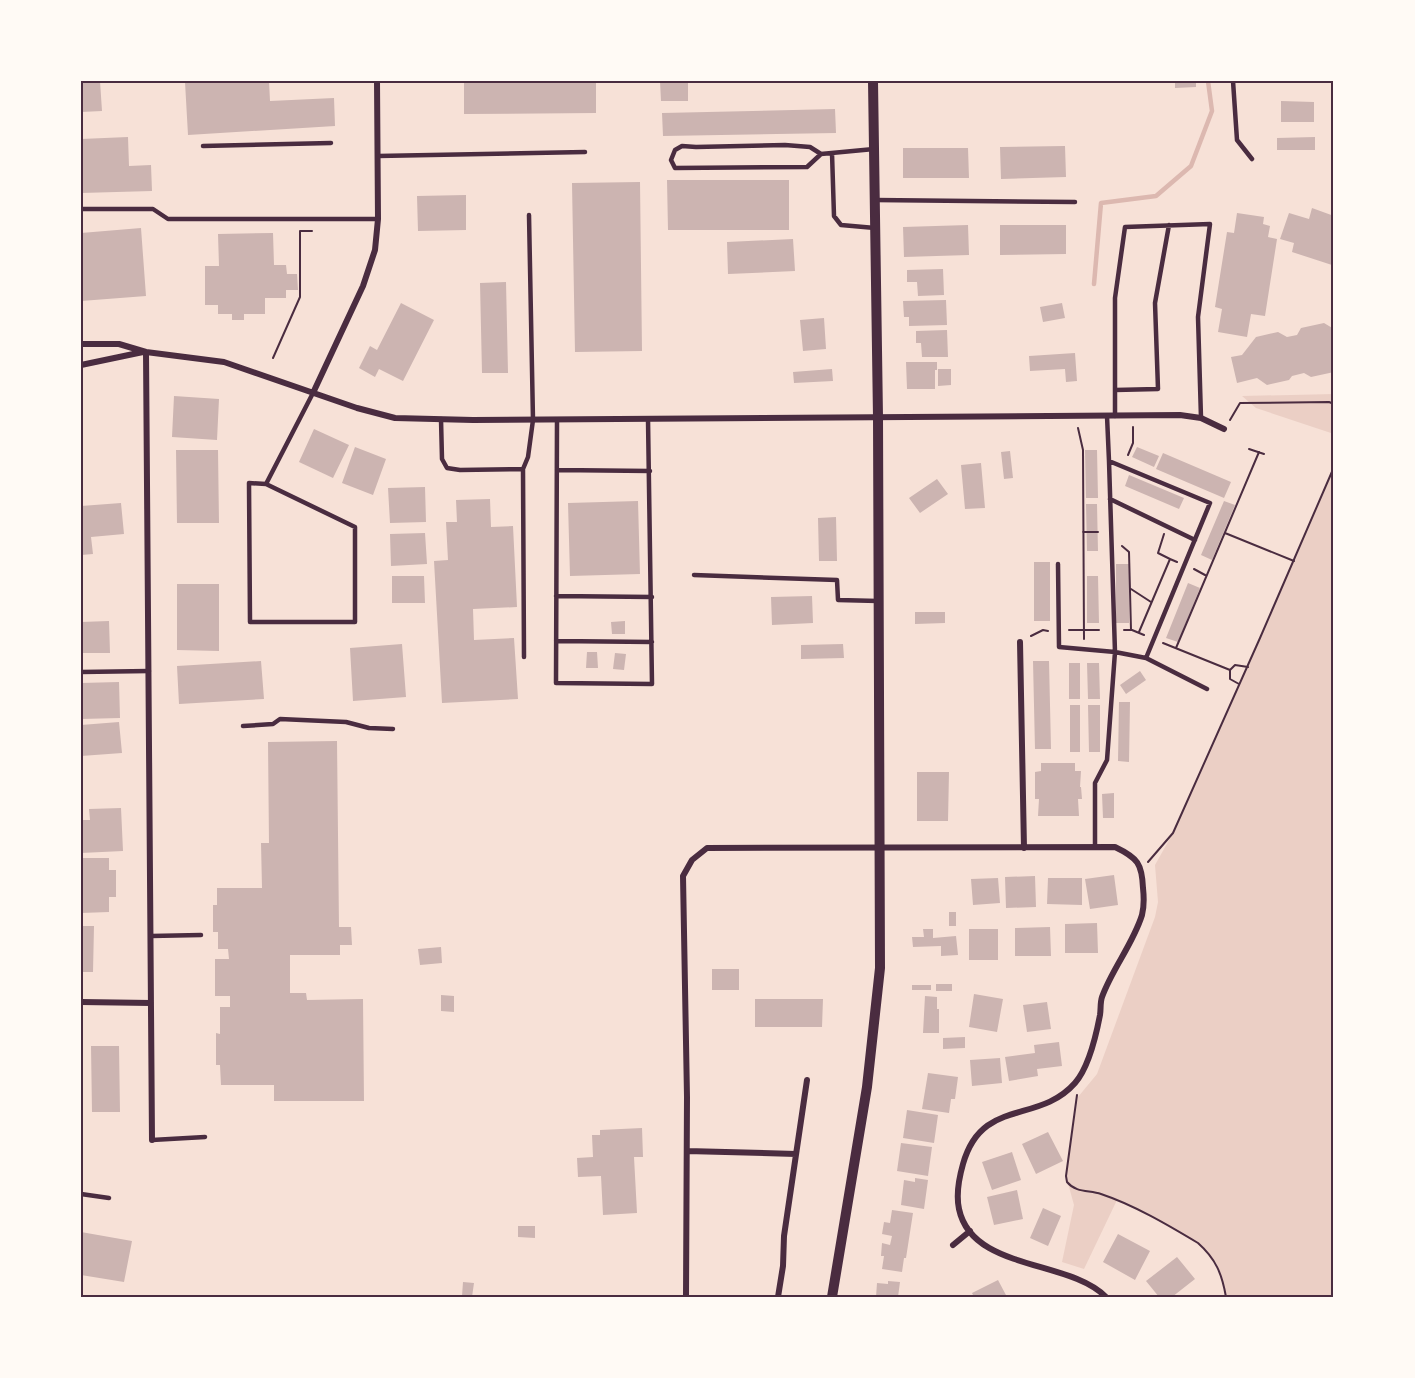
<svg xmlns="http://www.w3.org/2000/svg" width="1415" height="1378" viewBox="0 0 1415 1378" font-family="'Fira Sans Condensed',sans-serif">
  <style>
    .green { fill: #ebcfc5 }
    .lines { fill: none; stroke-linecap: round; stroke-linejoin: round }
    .stream { stroke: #dcb8b0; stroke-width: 4.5 }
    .building { fill: #ccb4b1 }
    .path { stroke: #4a2c40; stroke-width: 2 }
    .service { stroke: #4a2c40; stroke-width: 4.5 }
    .minor { stroke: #4a2c40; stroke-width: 6 }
    .tertiary { stroke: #4a2c40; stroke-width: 10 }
    .neatline { fill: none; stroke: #4a2c40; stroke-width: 2 }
  </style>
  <rect width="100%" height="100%" fill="#f7e1d7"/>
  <path class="green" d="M1334,394V434L1256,408L1242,396Z
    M1334,467V1297H1226C1224,1285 1222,1272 1215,1262C1198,1236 1145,1214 1117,1200L1084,1269L1062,1262L1074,1205L1066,1176L1078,1097L1097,1074L1155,917L1158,902L1155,865L1173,833L1240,684Z"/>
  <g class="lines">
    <path class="stream" d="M1094,284L1101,203L1156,196L1191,166L1212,111L1208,81"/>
  </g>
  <path class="building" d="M81,81H100L102,111L81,112Z
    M210,81H269L270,101L334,98L335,126L188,135L185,82Z
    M464,81H596V113L464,114Z
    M660,81H688V101H661Z
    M1175,81H1196V87L1175,88Z
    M1281,101L1314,102V122H1281Z
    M835,109L836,133L663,136L662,113Z
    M128,137L129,166L151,165L152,191L81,193V139Z
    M1315,137V150H1277V138Z
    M1065,146L1066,177L1001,179L1000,147Z
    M903,148H968L969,178H903Z
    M667,180H789V230H668Z
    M640,182L642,351L575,352L572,183Z
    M466,195V230L418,231L417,196Z
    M1312,208L1334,216V259L1332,265L1292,252L1294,243L1280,239L1289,213L1309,219Z
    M1237,213L1264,217L1263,224L1270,226L1268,237L1277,239L1265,316L1251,314L1247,337L1218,332L1222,309L1215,307L1227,232L1234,233Z
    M968,225L969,255L904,257L903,227Z
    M1000,225H1066V254L1000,255Z
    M141,228L146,296L81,301V233Z
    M273,233L274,265H286L287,274H297L298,290H286V298H265V314H244V320H232V314H218V305H205V266H219L218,234Z
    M793,239L795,271L728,274L727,242Z
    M943,269L944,295L918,296L917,282H907V270Z
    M506,282L508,373H482L480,283Z
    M946,300L947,325L909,326V317H904L903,301Z
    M401,303L434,320L403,381L379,369L375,377L359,368L370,346L377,350Z
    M1062,303L1065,318L1043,322L1040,307Z
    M824,318L826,349L803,351L800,320Z
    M1324,323L1334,329V372L1311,377L1304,373L1292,376L1289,380L1267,385L1257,378L1237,383L1231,357L1242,355L1256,337L1278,332L1287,337L1297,335L1301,328Z
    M947,330L948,357H922L921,343H916V331Z
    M1075,353L1077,381L1066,382L1065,369L1030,371L1029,356Z
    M906,362H937V370H935V389H907Z
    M832,369L833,381L794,383L793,372Z
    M938,369H951V385L938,386Z
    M174,396L219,399L217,440L172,437Z
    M314,429L349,445L333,478L299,462Z
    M355,447L386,459L373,495L342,483Z
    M1137,447L1159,456L1154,467L1132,457Z
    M176,450H218L219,523H177Z
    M1085,450H1097L1098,498H1086Z
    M1010,451L1013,478L1004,479L1001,452Z
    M1163,453L1231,482L1224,498L1156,469Z
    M981,463L985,508L965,509L961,465Z
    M1129,475L1184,498L1179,509L1125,486Z
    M937,479L948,494L920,513L909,498Z
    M425,487L426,522L390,523L388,488Z
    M490,499L491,527L513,526L517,607L473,609L474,640L514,638L518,699L442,703L434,561L448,560L446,522H457L456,500Z
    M638,501L640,574L570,576L568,503Z
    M1224,501L1235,505L1212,560L1201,555Z
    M121,503L124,534L91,537L93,554L81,555V506Z
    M1086,504H1097L1098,551H1087Z
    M836,517L837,561H819L818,518Z
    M425,533L427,564L391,566L390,534Z
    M1034,562H1050V621H1034Z
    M1116,564H1129V623H1116Z
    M392,576H424L425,603H392Z
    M1087,576H1098L1099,623H1087Z
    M1188,583L1200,588L1178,642L1166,638Z
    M177,584H219V651L177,650Z
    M812,596L813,623L772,625L771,597Z
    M915,612H945V623L915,624Z
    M109,621L110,653H81V622Z
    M625,621V634H612L611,622Z
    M402,644L406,697L353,701L350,648Z
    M843,644L844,658L801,659V645Z
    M587,652H597L598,668H586Z
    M615,653L626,654L624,670L613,669Z
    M261,661L264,699L179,704L177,666Z
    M1033,661H1049L1051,749H1035Z
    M1069,663H1080V699H1069Z
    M1087,663H1099L1100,699H1088Z
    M1140,671L1146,680L1126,694L1120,685Z
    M119,682L120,718L81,719V683Z
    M1119,702H1130L1129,762L1118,761Z
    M1070,705H1080V752H1070Z
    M1088,705H1100V752H1089Z
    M119,722L122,753L81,756V725Z
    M337,741L339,927H351L352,945H340V955H290V993H306L307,1000L363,999L364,1101H274V1085H221L220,1065H216V1033L220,1034V1007H230V996H215V959H229L228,949H218V932H213V905H217V888H262L261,843H269L268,742Z
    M1041,763H1075V771H1081L1080,787H1081L1082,799H1078L1079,816H1038L1039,799H1035V772L1041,771Z
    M917,772H949L948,821H917Z
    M1114,793V818H1103L1102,794Z
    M121,808L123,851L81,853V820H90L89,809Z
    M81,858H109V870H116V897H109V912L81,913Z
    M1114,875L1118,905L1090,909L1085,879Z
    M1035,876L1036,907L1006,908L1005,877Z
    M998,878L1000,903L973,905L971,879Z
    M1048,878H1082V905L1047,904Z
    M949,912H956V926H949Z
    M1097,923L1098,953H1065V924Z
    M81,926H94L93,972H81Z
    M1050,927L1051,956H1015V928Z
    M923,929H933V938L956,936L958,955L941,956V946L913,947L912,937H924Z
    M969,929H998V960H969Z
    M441,947L442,963L420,965L418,949Z
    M712,969H739V990H712Z
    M936,984H952V991H936Z
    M912,985H931V990H912Z
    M974,994L1003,999L997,1032L969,1027Z
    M441,995L454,996V1012L441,1011Z
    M925,996L937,997V1009H939V1033H923Z
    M755,999H823L822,1027H755Z
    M1047,1002L1051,1029L1027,1032L1023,1005Z
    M965,1037V1048L943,1049V1038Z
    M1059,1042L1062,1066L1037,1069L1038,1076L1009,1081L1005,1057L1035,1053L1034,1045Z
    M91,1046H119L120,1112H92Z
    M1000,1058L1002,1083L972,1086L970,1060Z
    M928,1073L958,1077L955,1099H951L949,1113L922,1109Z
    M907,1110L938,1115L934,1143L903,1138Z
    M642,1128L643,1157H634L637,1213L603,1215L601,1176L578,1177L577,1158L593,1157L592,1135H600V1130Z
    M1048,1132L1063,1161L1036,1174L1022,1144Z
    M901,1143L932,1147L928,1176L897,1171Z
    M1012,1152L1021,1180L992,1190L982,1162Z
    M915,1178L928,1180L924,1209L901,1205L904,1180L915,1182Z
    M1017,1190L1023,1219L994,1225L987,1197Z
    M1043,1208L1061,1216L1048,1246L1030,1238Z
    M892,1210L913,1213L906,1258H904L902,1272L882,1269L884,1256H881L882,1243L890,1245L892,1236L882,1234L884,1222L890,1223Z
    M518,1226H535V1238L518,1237Z
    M81,1232L132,1241L124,1282L81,1275Z
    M1118,1234L1150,1251L1135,1280L1103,1262Z
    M1177,1257L1195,1279L1172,1297H1159L1146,1281Z
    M998,1280L1007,1297H974L972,1293Z
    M888,1281L900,1282L898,1297H876L877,1283L888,1284Z
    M463,1282L474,1283L472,1297L462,1296Z"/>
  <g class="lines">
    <path class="path" d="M273,358L300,297V231H312
      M1230,420L1240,403L1329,402L1334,404
      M1078,428L1083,450L1084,639
      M1249,449L1264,454
      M1128,455L1133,443V427
      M1083,532H1098
      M1225,533L1294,561
      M1164,534L1158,553L1170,559
      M1122,546L1129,552L1131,630
      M1194,569L1205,575
      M1131,589L1151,602
      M1069,630H1099
      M1124,630H1132L1144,635
      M1139,632L1170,559L1177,562
      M1031,636L1043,630L1048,631
      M1163,643L1230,670
      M1176,648L1259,452
      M1239,684L1230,679V670L1235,665L1248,667
      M1148,862L1173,833L1260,638L1334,467
      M1077,1095L1066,1176L1067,1182C1076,1193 1089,1190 1101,1194C1134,1205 1168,1225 1198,1243C1216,1259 1222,1274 1226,1297"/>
    <path class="service" d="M1233,81L1237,140L1252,159
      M203,146L331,143
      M832,153L834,216L841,225L875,228
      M821,154L807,167L675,168L671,160L675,150L682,146L696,147L785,145L810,147L821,154L874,149
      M378,156L585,152
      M875,200L1075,202
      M81,209H153L168,219H378
      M1115,390L1158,389L1155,303L1169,225
      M1115,416V298L1125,227L1210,224L1198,317L1201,418
      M441,419L442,459L447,468L460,470L523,469L528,457L533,420L529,215
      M557,420L556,683L652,684L648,419
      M523,469L524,657
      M557,470L650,471
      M266,484L249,483L250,622H355V527L266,484L313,393
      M1110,499L1195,540
      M1058,564L1059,647L1115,652L1109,461
      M694,575L837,580L838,600L878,601
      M556,596L652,597
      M556,641L652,642
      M1146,658L1207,689
      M81,672L149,671
      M243,726L273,724L280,719L346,722L369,728L393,729
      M1095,847V783L1107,760L1115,652L1146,658L1210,503L1109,461L1107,416
      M151,936L201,935
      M152,1140L205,1137
      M81,1194L109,1198"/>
    <path class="minor" d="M81,344H119L146,352L224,362L357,408L395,418L473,420L1180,415L1201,418L1224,429
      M146,352L152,1140
      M81,365L143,352
      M313,393L363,286L375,250L378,219L377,81
      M1020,642L1024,848
      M81,1002L151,1003
      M687,1151L796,1154
      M953,1245L970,1231
      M686,1297L687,1097L683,876L692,860L707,848L1115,847C1138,858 1142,864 1143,888C1144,897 1144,907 1142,915C1133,944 1112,969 1102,997C1100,1003 1101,1009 1100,1015C1096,1036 1089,1067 1075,1083C1038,1125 982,1097 963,1164C959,1178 956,1195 959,1209C972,1271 1069,1259 1106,1297
      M778,1297L783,1266L784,1236L807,1080"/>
    <path class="tertiary" d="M832,1297L867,1087L880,968L878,417L873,81"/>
  </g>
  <rect width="1415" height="1378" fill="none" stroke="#fffaf5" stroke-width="165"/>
  <rect x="82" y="82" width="1250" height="1214" class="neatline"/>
</svg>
